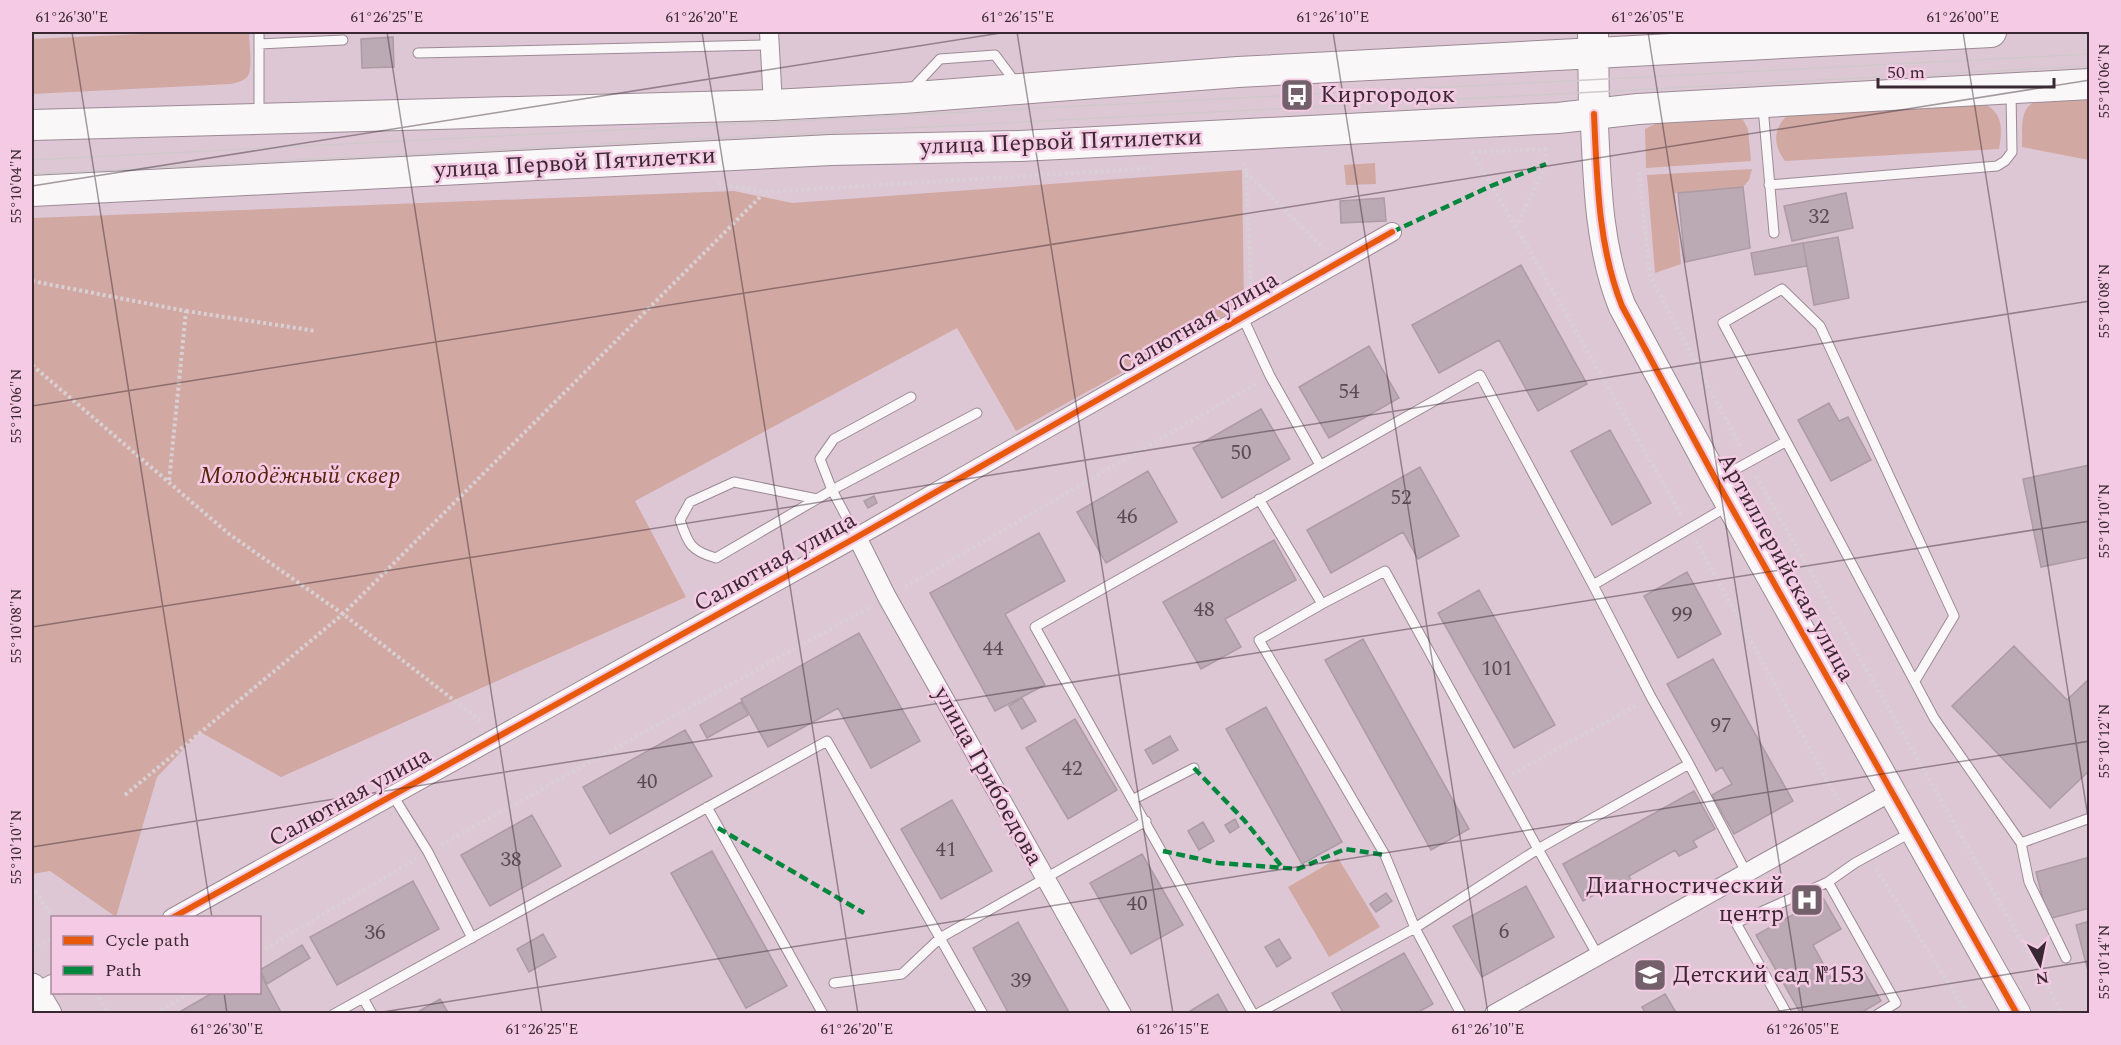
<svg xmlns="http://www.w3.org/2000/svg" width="2121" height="1045" viewBox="0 0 2121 1045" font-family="Spectral,serif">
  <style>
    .green { fill: #d1a8a2 }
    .building { fill: #bba9b4; stroke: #ac9aa5; stroke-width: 1.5 }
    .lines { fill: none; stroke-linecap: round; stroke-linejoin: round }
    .lane-casing { stroke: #9b8a94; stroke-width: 11 }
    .street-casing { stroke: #9b8a94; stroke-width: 20 }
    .secondary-casing { stroke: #9b8a94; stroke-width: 29 }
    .primary-casing { stroke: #9b8a94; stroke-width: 32 }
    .path { stroke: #d8d0d5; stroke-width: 4; stroke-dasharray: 3 3; stroke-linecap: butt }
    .lane { stroke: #faf7f9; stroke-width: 9 }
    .street { stroke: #faf7f9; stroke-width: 18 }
    .secondary { stroke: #faf7f9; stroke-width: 27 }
    .primary { stroke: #faf7f9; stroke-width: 30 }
    .tram { stroke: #d0c9cc; stroke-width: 1.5 }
    .quiet { stroke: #00873e; stroke-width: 4.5; stroke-dasharray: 9 4.5; stroke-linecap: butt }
    .cycleway-casing { stroke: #f5cae4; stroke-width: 10 }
    .cycleway { stroke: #e8590c; stroke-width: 6 }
    .ticks { fill: none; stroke: #392832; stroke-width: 1.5; stroke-opacity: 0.45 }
    .labels { text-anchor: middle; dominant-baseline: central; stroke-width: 5; stroke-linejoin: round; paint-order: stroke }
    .number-label { font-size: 21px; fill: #5a4852 }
    .poi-label { font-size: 24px; fill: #392832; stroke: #f5cae4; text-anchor: start }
    .street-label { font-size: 24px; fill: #392832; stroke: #f5cae4 }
    .park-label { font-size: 24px; font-style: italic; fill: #58230b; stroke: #f5cae4 }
    .neatline { fill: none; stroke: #392832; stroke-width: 2 }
    .ticks-label { font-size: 15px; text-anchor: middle; fill: #392832 }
  </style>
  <rect width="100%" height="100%" fill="#dec7d5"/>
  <path class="green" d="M189,32H249C249,42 253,67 248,76C244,81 236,83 231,84L32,94V39Z
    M2039,100L2040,102L2089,100V160L2022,147C2023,129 2018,106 2039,100Z
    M1979,102C2003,110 2003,127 1999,149L1785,161C1772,144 1773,127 1790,113Z
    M1742,118L1748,129L1751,161L1646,168L1645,129L1655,124L1674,120L1675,123Z
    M1375,163L1376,184L1346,185L1344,165Z
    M1752,169L1749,180L1743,187L1675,193L1681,264L1655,273L1647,175Z
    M1242,170L1244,305L1016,431L957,328L635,501L686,597L281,777L200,732L157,777L116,917L50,871L32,874V218L734,191L792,203Z
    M1338,858L1380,927L1329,957L1288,887Z"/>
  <path class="building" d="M393,37L394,67L362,68L361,39Z
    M1743,187L1750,248L1685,262L1678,193Z
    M1846,193L1853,228L1792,241L1784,206Z
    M1384,198L1386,221L1341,223L1340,201Z
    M1838,237L1849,298L1814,305L1803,243Z
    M1803,243L1807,266L1755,275L1751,253Z
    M1521,265L1587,384L1538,411L1499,340L1439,373L1412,325Z
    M1369,346L1399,398L1329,438L1299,387Z
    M1829,403L1839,421L1848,417L1871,460L1831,481L1798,420Z
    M1261,409L1290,459L1222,498L1193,448Z
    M1610,430L1651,503L1612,525L1571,451Z
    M2090,465V557L2041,567L2023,479Z
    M1420,467L1459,536L1418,559L1403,532L1331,573L1307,530Z
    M1148,471L1177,522L1106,563L1077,512Z
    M874,496L877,503L868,508L864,501Z
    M1039,533L1065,581L1005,614L1045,685L995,711L930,593Z
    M1274,540L1296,580L1225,619L1241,647L1201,669L1163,602Z
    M1687,572L1721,634L1678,658L1644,596Z
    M1479,590L1555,725L1514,748L1438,613Z
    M859,633L920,741L871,768L838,708L768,747L741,699Z
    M1363,639L1469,829L1431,850L1325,660Z
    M2014,646L2067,700L2090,678V770L2050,808L1952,706Z
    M1713,659L1793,801L1734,834L1712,795L1732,784L1722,767L1716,771L1667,684Z
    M1022,698L1036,721L1022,729L1009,706Z
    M741,702L748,715L707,738L700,725Z
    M1266,707L1342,842L1302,864L1226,729Z
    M1075,719L1117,790L1068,819L1026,748Z
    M685,730L712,776L610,834L583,787Z
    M1170,736L1178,750L1153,764L1145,750Z
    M1694,791L1715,829L1693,841L1697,847L1679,856L1675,850L1629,876L1632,882L1615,891L1612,885L1583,901L1563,864Z
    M952,800L992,871L941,899L901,829Z
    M532,815L561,866L490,906L461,855Z
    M1235,819L1239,827L1230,833L1225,825Z
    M1203,822L1214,841L1199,850L1188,831Z
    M712,851L787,986L746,1008L671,873Z
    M1142,854L1183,925L1131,954L1090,883Z
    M2090,857V908L2048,919L2036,872Z
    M413,881L439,929L337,985L310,937Z
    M1526,886L1554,937L1482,977L1453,926Z
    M1386,893L1392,901L1376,912L1370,904Z
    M1823,898L1841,929L1813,945L1835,985L1863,970L1881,1001L1859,1014H1801L1756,935Z
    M2090,921V970L2088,971L2076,925Z
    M1018,922L1070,1014H1009L973,948Z
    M543,934L556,957L529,972L517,949Z
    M1279,939L1291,958L1277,967L1265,947Z
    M302,945L310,958L267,984L260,970Z
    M1404,953L1433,1004L1415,1014H1344L1332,993Z
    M260,973L282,1014H176L214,992H260Z
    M1218,994L1229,1014H1185Z
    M1665,994L1677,1014H1646L1642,1007Z
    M440,999L449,1014H414Z"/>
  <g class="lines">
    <defs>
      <path id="lane" d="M259,32V116
        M259,44L343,40
        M418,53L769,45
        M911,90L940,59L995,55L1016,83
        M1763,107L1774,233
        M1769,185L1997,166L2005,161L2012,152L2011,92
        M1243,318L1270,376L1320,465
        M1718,479L1785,442
        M817,499L734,482L690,502L680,520C688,544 691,551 716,558L817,499L832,490L977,413
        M1259,499L1322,604L1385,571L1538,849L1415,928L1385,855L1259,640L1322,604
        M857,537L832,490L820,459L834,439L911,397
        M1593,585L1728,506
        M1915,681L1954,616L1820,326L1782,289L1723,323L1934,718L2021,843L2090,818
        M1689,764L1747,874
        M392,794L428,852L472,938
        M1134,799L1194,768
        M707,807L823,1014
        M2021,843L2029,882L2066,958
        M1828,882L1896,1003L1878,1014
        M834,983L902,974L940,938L983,1014
        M363,998L372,1014
        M334,1014L827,741L940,938L1146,821
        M1253,1014L1035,627L1480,375L1593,585L1651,697L1689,764L1538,849L1598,956
        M1257,1014L1415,928L1461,1014
        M1787,1014L1736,923L1828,882L1855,863L1912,832"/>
      <path id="street" d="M769,32L773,105
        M857,537L887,597L1122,1014
        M172,918L857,537L1392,232
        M35,993L52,984
        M1494,1014L1891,792"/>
      <path id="secondary" d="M1594,114C1597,179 1598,246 1622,306L1716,480L2017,1014
        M32,987L48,1014"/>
      <path id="primary" d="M1593,32L1594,114
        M32,125L773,105L903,98L1238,72L1991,32
        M32,191L831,150L1020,146L1558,118L1638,109L2090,84"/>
    </defs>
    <use href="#lane" class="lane-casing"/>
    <use href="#street" class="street-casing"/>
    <use href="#secondary" class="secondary-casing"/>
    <use href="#primary" class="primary-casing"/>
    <path class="path" d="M32,34L75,32
      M1472,152L1545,149L1546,164L1516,227L1682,516
      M1472,152L1516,227
      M1243,163L1246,172L1251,290
      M1246,172L1324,249
      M1639,172L1650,276L1741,448
      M718,184L765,192L1156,168
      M32,281L186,311L169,482
      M186,311L316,331
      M32,365L229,534L343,614L482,722
      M1756,476L2063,1014
      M1696,541L1838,800
      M905,587L1257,383
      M1512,774L1637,705
      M125,795L343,614L765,192
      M441,845L870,607
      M1876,869L1968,1014
      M32,886L53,918
      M32,949L52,938
      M260,952L416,859
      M96,992L108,1014
      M156,1014L191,992"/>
    <use href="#lane" class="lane"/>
    <use href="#street" class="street"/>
    <use href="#secondary" class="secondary"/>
    <use href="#primary" class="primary"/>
    <path class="tram" d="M32,160L2090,54
      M32,174L2090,66"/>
    <path class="quiet" d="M1392,232L1491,186L1546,164
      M1194,768L1244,820L1283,868
      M718,828L864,913
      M1163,851L1218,863L1298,869L1345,849L1385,855"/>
    <defs>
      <path id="cycleway" d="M1594,114C1597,179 1598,246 1622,306L1716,480L2017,1014
        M172,918L857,537L1392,232"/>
    </defs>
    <use href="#cycleway" class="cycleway-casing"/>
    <use href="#cycleway" class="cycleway"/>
  </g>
  <path class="ticks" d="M72,32L212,918M387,32L542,1014M702,32L858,1014M1017,32L1173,1014M1333,32L1488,1014M1648,32L1803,1014M1963,32L2090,830M32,186L1007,32M32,406L2090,80M32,627L2090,301M32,847L2090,521M224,992L227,1014M370,1014L2090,741M1761,1014L2090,961"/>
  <defs>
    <symbol id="bus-square" viewBox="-11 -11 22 22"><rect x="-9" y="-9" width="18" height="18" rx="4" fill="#73606b" stroke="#f5cae4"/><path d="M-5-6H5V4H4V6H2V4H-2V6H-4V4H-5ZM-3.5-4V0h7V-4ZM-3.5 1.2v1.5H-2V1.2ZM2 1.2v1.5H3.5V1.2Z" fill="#fff"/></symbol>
    <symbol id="hospital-square" viewBox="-11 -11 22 22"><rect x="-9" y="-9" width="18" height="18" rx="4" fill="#73606b" stroke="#f5cae4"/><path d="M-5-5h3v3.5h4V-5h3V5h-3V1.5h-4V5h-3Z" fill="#fff"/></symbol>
    <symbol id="school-square" viewBox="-11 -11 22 22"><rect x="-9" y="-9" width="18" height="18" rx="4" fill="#73606b" stroke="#f5cae4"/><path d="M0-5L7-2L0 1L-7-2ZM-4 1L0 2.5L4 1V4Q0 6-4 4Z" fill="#fff"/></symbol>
  </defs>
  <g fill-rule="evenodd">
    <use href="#bus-square" x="1278" y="76" width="38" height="38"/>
    <use href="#hospital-square" x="1788" y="881" width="38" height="38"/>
    <use href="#school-square" x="1631" y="956" width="38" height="38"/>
  </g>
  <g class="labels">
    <g class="number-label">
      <text x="1819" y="217">32</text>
      <text x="1349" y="392">54</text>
      <text x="1241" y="453">50</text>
      <text x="1401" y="498">52</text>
      <text x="1127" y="517">46</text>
      <text x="1204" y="610">48</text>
      <text x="1682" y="615">99</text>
      <text x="993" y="649">44</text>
      <text x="1497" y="669">101</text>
      <text x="1721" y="726">97</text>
      <text x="1072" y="769">42</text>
      <text x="647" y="782">40</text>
      <text x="946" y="850">41</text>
      <text x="511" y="860">38</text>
      <text x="1137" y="904">40</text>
      <text x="1504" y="932">6</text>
      <text x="375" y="933">36</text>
      <text x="1021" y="981">39</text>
    </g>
    <g class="poi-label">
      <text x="1320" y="95">Киргородок</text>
      <text x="1784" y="886" text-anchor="end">Диагностический<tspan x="1784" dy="28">центр</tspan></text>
      <text x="1673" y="975">Детский сад №153</text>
    </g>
    <g class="street-label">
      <text transform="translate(1061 142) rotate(-2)">улица Первой Пятилетки</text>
      <text transform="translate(575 163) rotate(-3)">улица Первой Пятилетки</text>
      <text transform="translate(1198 323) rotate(-30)">Салютная улица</text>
      <text transform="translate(775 562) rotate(-29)">Салютная улица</text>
      <text transform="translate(1786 567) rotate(61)">Артиллерийская улица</text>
      <text transform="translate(988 776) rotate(61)">улица Грибоедова</text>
      <text transform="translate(350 797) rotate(-29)">Салютная улица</text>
    </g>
    <g class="park-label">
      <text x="300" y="476">Молодёжный сквер</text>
    </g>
  </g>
  <rect width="2121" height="1045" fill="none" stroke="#f5cae4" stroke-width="66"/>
  <rect x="51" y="916" width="210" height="78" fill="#f5cae4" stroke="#aa899d" stroke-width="1.5"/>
  <rect x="63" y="936" width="30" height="9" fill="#e8590c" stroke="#aa899d" stroke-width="1.5"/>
  <text x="105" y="946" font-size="18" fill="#392832">Cycle path</text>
  <rect x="63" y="966" width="30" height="9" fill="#00873e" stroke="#aa899d" stroke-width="1.5"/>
  <text x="105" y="976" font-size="18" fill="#392832">Path</text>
  <g transform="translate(2040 964) rotate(171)" stroke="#f5cae4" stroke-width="4.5" paint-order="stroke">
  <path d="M0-4.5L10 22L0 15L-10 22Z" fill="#392832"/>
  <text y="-9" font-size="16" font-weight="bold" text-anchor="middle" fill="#392832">N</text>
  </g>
  <path d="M1878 78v9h176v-9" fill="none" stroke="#392832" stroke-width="3"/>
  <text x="1887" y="78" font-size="18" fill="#392832" stroke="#f5cae4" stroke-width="4.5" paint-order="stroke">50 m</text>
  <rect x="33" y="33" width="2055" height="979" class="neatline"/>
  <g class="ticks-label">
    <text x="72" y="22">61°26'30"E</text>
    <text x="387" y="22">61°26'25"E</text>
    <text x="702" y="22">61°26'20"E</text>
    <text x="1018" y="22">61°26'15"E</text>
    <text x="1333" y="22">61°26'10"E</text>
    <text x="1648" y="22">61°26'05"E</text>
    <text x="1963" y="22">61°26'00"E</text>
    <text transform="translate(2104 81) rotate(-90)" y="5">55°10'06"N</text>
    <text transform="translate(16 186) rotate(-90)" y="5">55°10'04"N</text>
    <text transform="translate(2104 301) rotate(-90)" y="5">55°10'08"N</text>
    <text transform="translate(16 406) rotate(-90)" y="5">55°10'06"N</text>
    <text transform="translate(2104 521) rotate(-90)" y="5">55°10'10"N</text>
    <text transform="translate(16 626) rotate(-90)" y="5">55°10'08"N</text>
    <text transform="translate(2104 741) rotate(-90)" y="5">55°10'12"N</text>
    <text transform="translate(16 847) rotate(-90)" y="5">55°10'10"N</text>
    <text transform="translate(2104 962) rotate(-90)" y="5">55°10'14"N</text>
    <text x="227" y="1034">61°26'30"E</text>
    <text x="542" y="1034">61°26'25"E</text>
    <text x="857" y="1034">61°26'20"E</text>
    <text x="1173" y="1034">61°26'15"E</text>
    <text x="1488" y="1034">61°26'10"E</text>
    <text x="1803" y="1034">61°26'05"E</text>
  </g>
</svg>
